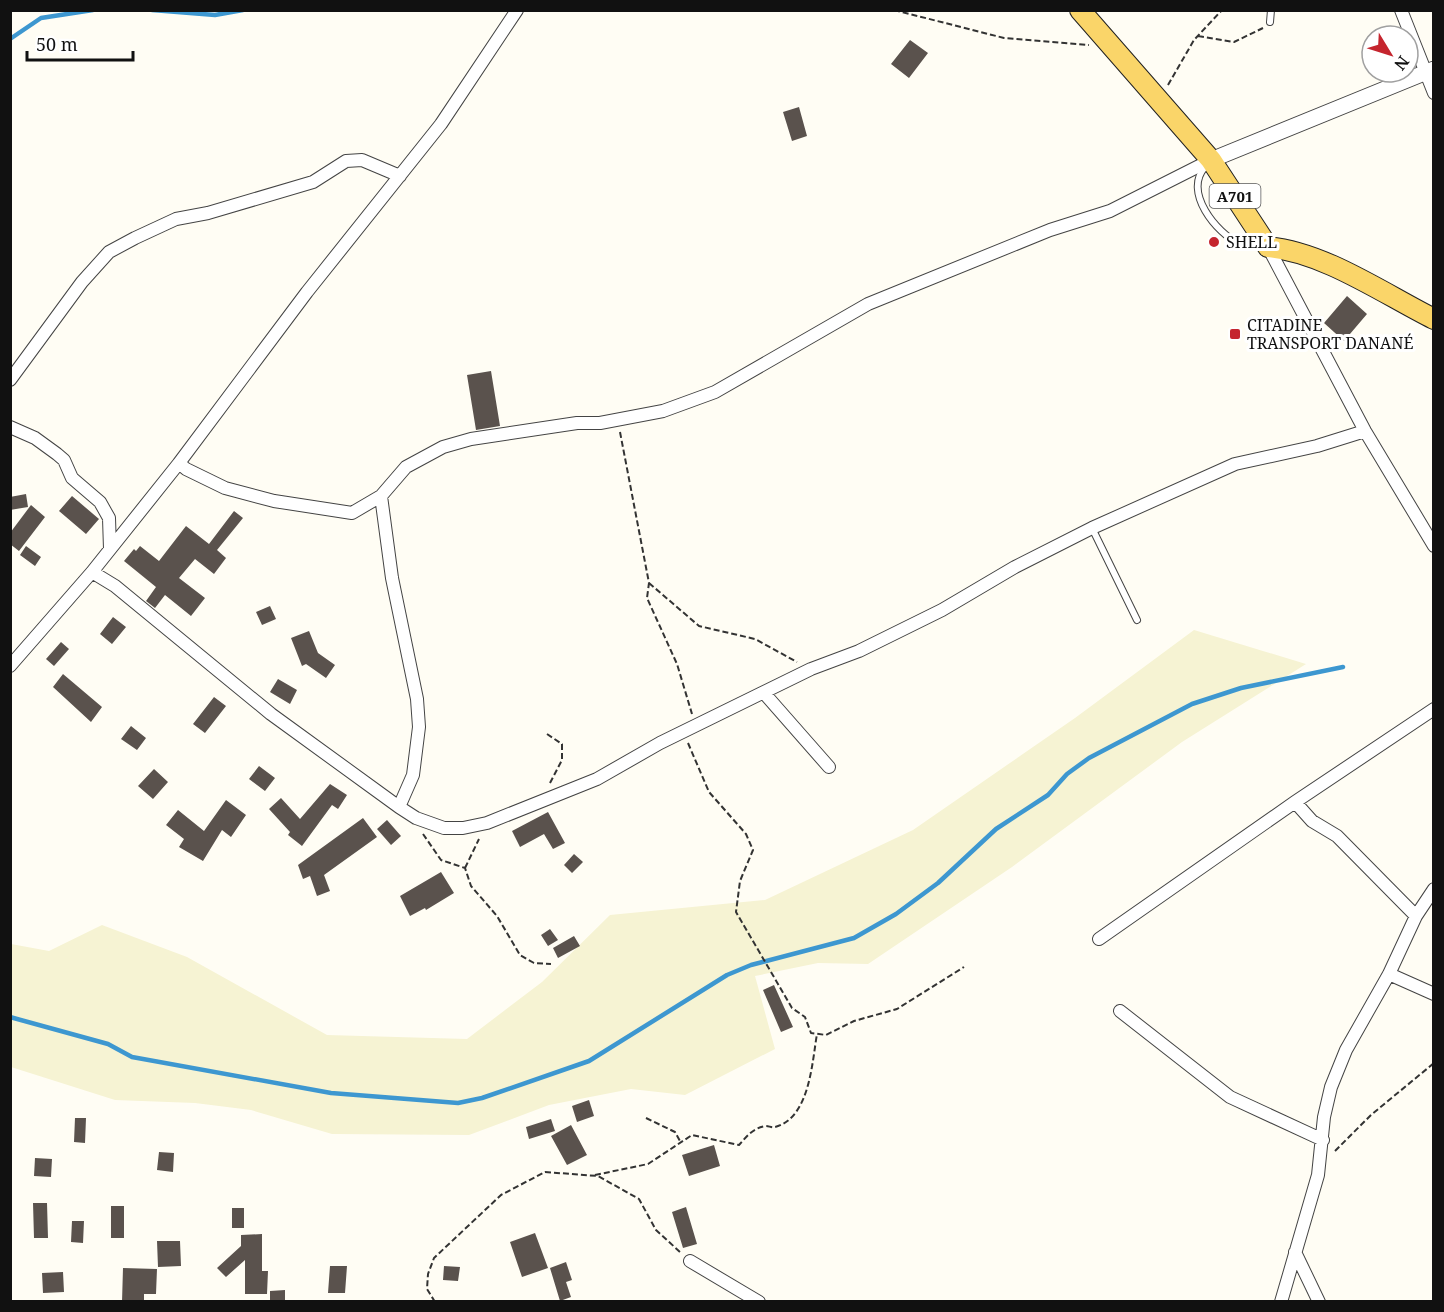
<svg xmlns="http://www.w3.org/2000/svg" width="1444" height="1312" viewBox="0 0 1444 1312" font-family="'Noto Serif',serif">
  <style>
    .farmland { fill: #f6f3d3 }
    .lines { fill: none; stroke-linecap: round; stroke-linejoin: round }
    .stream { stroke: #3d97d0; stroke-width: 4.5 }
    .building { fill: #5a524d }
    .service-casing { stroke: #444; stroke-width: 8 }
    .minor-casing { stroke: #444; stroke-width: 14 }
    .tertiary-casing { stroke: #444; stroke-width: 17 }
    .primary-casing { stroke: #222; stroke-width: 22 }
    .path { stroke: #333; stroke-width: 2; stroke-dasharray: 6 3; stroke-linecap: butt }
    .service { stroke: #fff; stroke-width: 6 }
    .minor { stroke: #fff; stroke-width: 12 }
    .tertiary { stroke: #fff; stroke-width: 15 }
    .primary { stroke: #fad569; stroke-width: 20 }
    .poi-dot { fill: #c5252e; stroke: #fff; stroke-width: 2 }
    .labels { text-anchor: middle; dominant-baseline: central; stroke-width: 6; stroke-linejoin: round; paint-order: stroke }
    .shield { fill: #fff; stroke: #585858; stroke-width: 1.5 }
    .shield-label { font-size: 15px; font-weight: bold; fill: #111 }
    .poi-label { font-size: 16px; fill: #111; stroke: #fff; text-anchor: start }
  </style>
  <rect width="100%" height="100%" fill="#fffdf4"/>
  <path class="farmland" d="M1194,630L1306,664L1182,742L1012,867L868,964L818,963L755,976L775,1049L685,1095L631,1089L549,1105L469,1135L332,1134L251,1110L195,1103L115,1100L11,1067V944L49,951L102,925L187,957L327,1035L467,1039L542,982L610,915L765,900L913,830L1075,718Z"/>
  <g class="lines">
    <path class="stream" d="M152,10L215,15L243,10
      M10,39L41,18L93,10
      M10,1017L108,1044L132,1057L331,1093L458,1103L482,1098L589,1061L727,975L751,965L854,938L896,914L938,883L996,829L1048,795L1067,774L1089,758L1192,704L1241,688L1343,667"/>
  </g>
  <path class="building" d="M910,40L928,53L909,78L891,64Z
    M799,107L807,136L792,141L783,112Z
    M1347,296L1367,314L1344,341L1324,323Z
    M491,371L500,426L476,430L467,375Z
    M26,494L28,507L10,510V497Z
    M72,496L99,519L86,534L59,511Z
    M31,505L45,517L19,551L10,544V533Z
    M234,511L243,518L217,550L226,558L214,574L195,559L179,578L205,598L191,616L165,595L155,608L146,601L156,587L124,561L134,549L136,551L140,546L159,561L186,526L209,544Z
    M26,546L41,557L35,566L20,555Z
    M270,606L276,619L262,625L256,612Z
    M113,617L126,627L112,644L100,634Z
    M309,631L318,653L335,665L326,678L306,664L302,666L291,638Z
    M61,642L69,649L54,666L46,659Z
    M63,674L102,707L91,722L53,687Z
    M278,679L297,690L290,704L270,692Z
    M214,697L226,706L205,733L193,724Z
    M131,726L146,738L137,750L121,739Z
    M259,766L275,778L265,791L249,779Z
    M154,769L168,782L153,799L138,786Z
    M330,784L347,795L338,809L332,805L302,846L288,835L290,832L269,809L281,798L300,819Z
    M226,800L246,815L231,837L222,830L203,861L179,847L184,839L166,825L178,810L204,831Z
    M548,812L565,843L553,849L544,834L520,847L512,831Z
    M363,818L377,837L324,875L330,891L317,896L310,876L303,879L298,865Z
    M387,820L401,836L391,845L377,829Z
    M574,854L583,862L572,873L564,865Z
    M441,872L454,893L426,910L425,908L410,916L400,896Z
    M550,929L558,940L548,946L541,935Z
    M574,936L580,946L558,958L553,948Z
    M774,985L793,1027L781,1032L763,990Z
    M589,1100L594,1116L577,1122L572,1106Z
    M75,1118H86L85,1143L74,1142Z
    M551,1119L555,1131L529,1139L526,1127Z
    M571,1125L587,1155L567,1165L551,1136Z
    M714,1145L720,1166L689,1176L682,1155Z
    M159,1152L174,1153L173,1172L157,1170Z
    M35,1158L52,1159L51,1177L34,1176Z
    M33,1203H47L48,1238H34Z
    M111,1206H124V1238H111Z
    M686,1207L697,1244L683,1248L672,1212Z
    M232,1208H244V1228H232Z
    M72,1221H84L83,1243L71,1242Z
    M535,1233L548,1268L522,1277L510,1242Z
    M262,1234V1271H268L267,1294H245V1260L226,1277L217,1268L241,1246V1235Z
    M157,1241H180L181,1266L158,1267Z
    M566,1262L572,1280L566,1282L571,1297L560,1301L550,1268Z
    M330,1266H347L345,1293H328Z
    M444,1266L460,1267L458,1281L443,1280Z
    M123,1268L157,1269L156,1294H144V1302H122Z
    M63,1272L64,1292L43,1293L42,1273Z
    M285,1290V1302H270V1291Z"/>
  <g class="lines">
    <defs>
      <path id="service" d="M1270,22L1271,10
        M1205,167C1183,192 1216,233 1240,244C1246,247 1256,246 1263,246
        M1092,528L1137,620"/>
      <path id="minor" d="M1401,10L1434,93
        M1268,247L1365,431L1434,546
        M10,380L82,282L109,252L135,238L176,219L208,213L313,182L346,161L362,160L400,176
        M10,427L35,438L57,454L64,460L72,478L100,502L109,518L110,549
        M381,496L352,513L274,501L225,488L186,469L179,463L307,292L441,124L517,10
        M92,572L115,586L271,714L399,807L416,818L444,828H463L487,823L597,779L660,743L811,669L859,651L942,610L1015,567L1092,528L1235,464L1317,446L1365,431
        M10,666L92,572L179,463
        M764,693L829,767
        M1295,802L1312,821L1337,836L1416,916
        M399,807L413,775L419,727L417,699L392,578L381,496L406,467L443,447L471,439L577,423H600L663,411L715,392L868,304L1050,230L1110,211L1211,160
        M1099,939L1295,802L1434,709
        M1389,974L1434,994
        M1120,1011L1230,1097L1323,1140
        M1295,1252L1319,1302
        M690,1261L759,1302
        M1281,1302L1318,1175L1324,1117L1331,1087L1346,1050L1389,974L1416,916L1434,889"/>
      <path id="tertiary" d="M1211,160L1434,69"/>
      <path id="primary" d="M1080,10L1211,160L1268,247C1324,252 1384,294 1434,319"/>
    </defs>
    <use href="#service" class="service-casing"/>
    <use href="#minor" class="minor-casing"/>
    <use href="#tertiary" class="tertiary-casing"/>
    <use href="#primary" class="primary-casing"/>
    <path class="path" d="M894,10L1004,38L1089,45
      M1198,36L1234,42L1263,28
      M1168,85L1194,40L1222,10
      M620,432L649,583L647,598L677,664L692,714
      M649,583L699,626L755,639L797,662
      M547,734L562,744V760L550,783
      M688,743L709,792L746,834L753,850L740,881L736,912L792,1008L805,1017L811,1033L826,1035L854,1021L897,1009L964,967
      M423,834L441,860L465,868L471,886L497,916L520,955L534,963L551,964
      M465,868L479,839
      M646,1118L675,1132L681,1143
      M1335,1151L1371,1115L1434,1063
      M595,1175L648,1164L692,1135L739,1145C747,1136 753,1128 766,1126C769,1126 772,1128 775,1127C810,1118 812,1062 817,1034
      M435,1302L427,1289L428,1274L434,1258L501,1195L545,1172L598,1176L639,1199L656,1230L680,1252"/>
    <use href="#service" class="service"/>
    <use href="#minor" class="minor"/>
    <use href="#tertiary" class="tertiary"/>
    <use href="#primary" class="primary"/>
  </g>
  <g class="poi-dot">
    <circle cx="1214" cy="242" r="6"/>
    <rect x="1229" y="328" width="12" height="12" rx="3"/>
  </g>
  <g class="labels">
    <rect class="shield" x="1209.5" y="184" width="51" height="24" rx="4.5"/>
    <g class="shield-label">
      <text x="1235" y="196">A701</text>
    </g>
    <g class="poi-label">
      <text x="1226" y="242">SHELL</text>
      <text x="1247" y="325">CITADINE<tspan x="1247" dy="18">TRANSPORT DANANÉ</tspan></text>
    </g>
  </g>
  <rect width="1444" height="1312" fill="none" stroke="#111111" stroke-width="24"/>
  <g transform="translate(1390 54) rotate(128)"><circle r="28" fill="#ffffff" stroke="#a0a0a0" stroke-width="1.5"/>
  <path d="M0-4.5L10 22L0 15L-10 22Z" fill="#c5252e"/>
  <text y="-9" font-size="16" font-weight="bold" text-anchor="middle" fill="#111111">N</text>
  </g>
  <path d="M27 51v9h106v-9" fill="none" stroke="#111111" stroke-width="3"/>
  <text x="36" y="51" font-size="18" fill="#111111" stroke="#ffffff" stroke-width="4.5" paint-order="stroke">50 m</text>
</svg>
